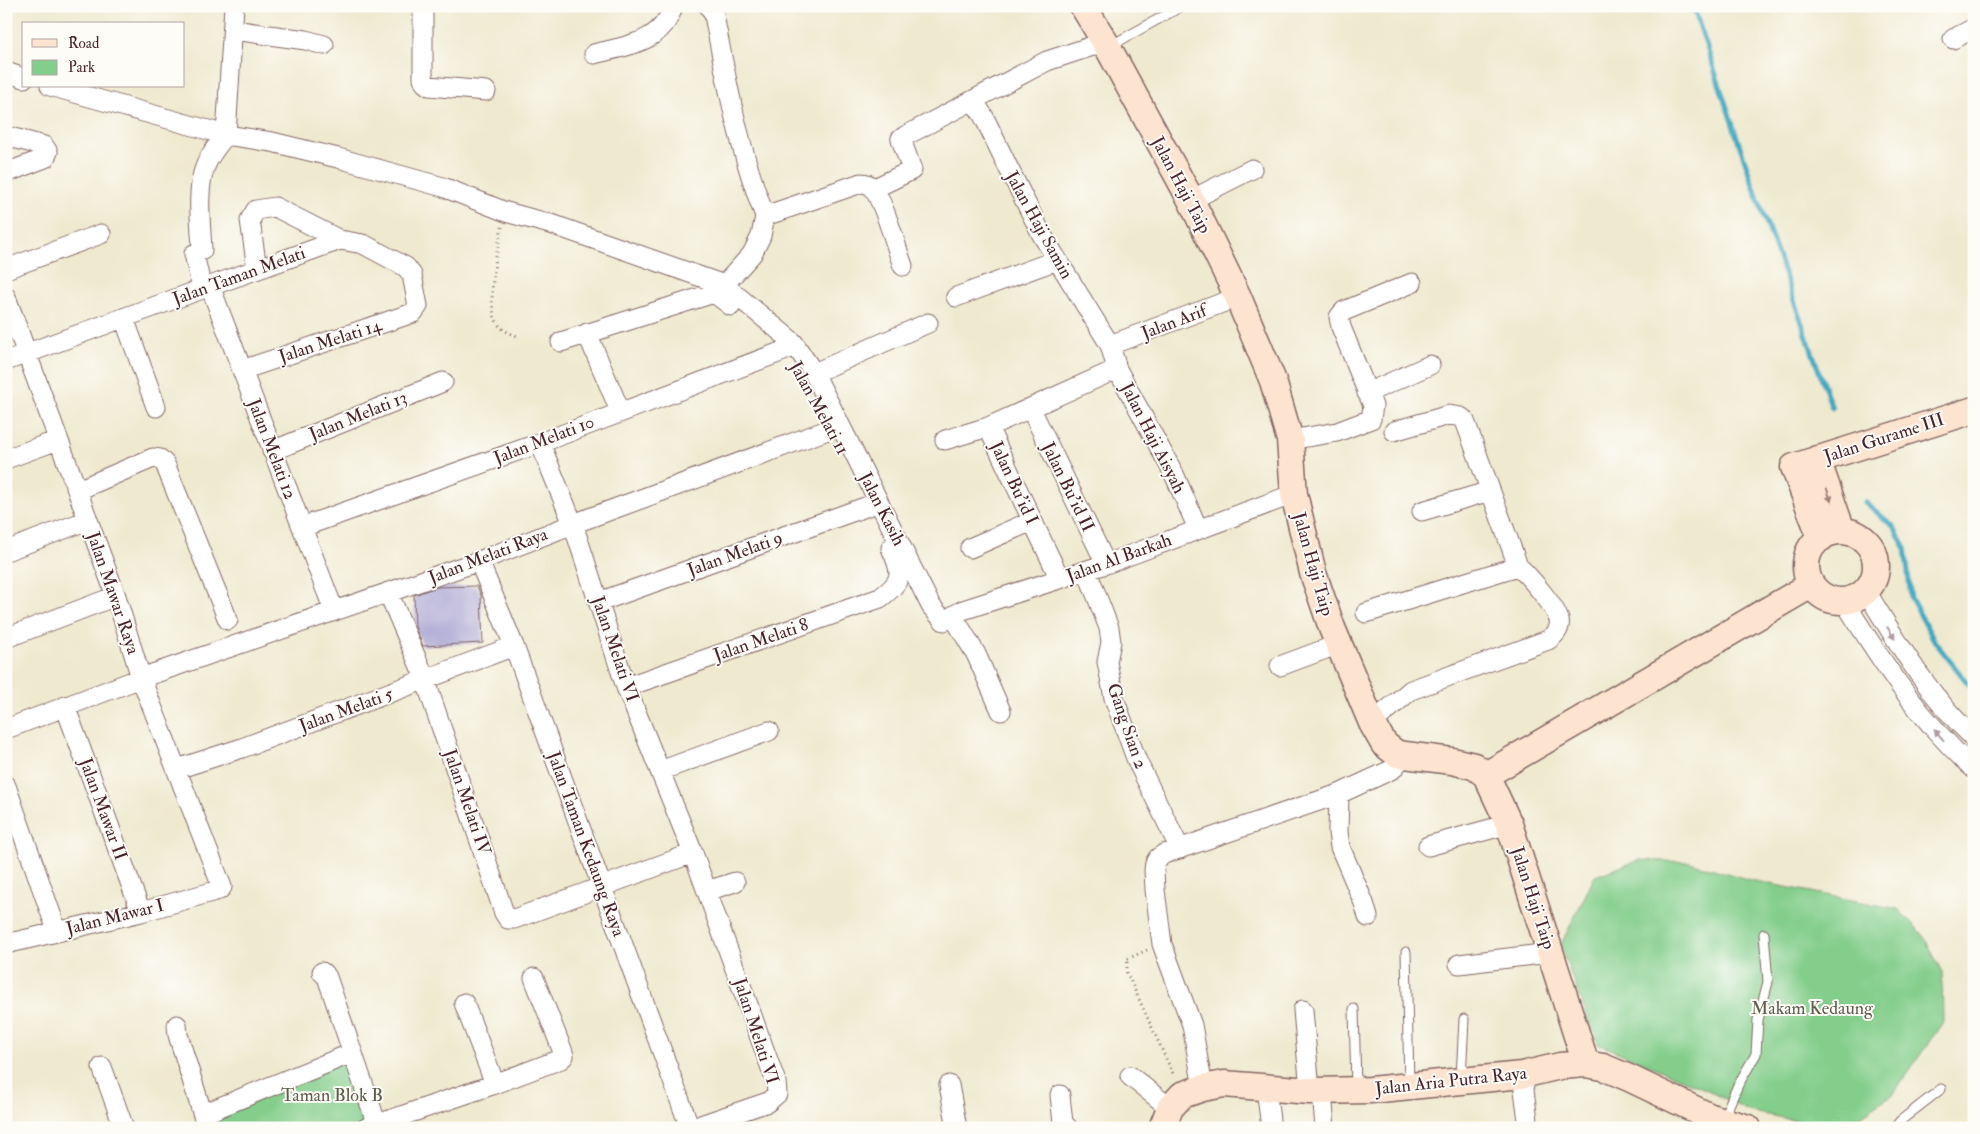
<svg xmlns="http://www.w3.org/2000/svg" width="1980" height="1134" viewBox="0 0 1980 1134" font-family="'IM FELL Double Pica',serif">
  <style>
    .green { fill: #83ce8b; stroke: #66765b }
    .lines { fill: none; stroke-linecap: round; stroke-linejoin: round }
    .stream { stroke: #41a8c1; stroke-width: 5 }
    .building { fill: #b0abd6 }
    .lane-casing { stroke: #846664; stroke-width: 11 }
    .street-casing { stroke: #846664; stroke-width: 21 }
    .secondary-casing { stroke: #846664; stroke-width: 29 }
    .path { stroke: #846664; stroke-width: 3; stroke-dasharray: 1 4; stroke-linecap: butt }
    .lane { stroke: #fff; stroke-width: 9 }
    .street { stroke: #fff; stroke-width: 19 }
    .secondary { stroke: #fde4d0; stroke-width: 26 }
    .oneway { fill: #a4827e }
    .oneway2 { fill: #ae9aa0 }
    .labels { text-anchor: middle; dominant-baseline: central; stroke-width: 4; stroke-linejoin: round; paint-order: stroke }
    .street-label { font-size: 18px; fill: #4a1f2b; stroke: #fdfcf7 }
    .park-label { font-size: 18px; fill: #5e5c4d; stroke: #fdfcf7 }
  </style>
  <rect width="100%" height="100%" fill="#fdfcf7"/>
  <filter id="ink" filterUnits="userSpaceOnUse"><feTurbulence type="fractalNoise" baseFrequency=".02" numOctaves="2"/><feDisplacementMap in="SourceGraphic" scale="10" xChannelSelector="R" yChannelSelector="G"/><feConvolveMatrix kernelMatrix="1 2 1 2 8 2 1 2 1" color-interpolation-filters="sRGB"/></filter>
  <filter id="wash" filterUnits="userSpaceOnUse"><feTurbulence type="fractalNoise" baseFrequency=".0096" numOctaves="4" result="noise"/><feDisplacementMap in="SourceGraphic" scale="20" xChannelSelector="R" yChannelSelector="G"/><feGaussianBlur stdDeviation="1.12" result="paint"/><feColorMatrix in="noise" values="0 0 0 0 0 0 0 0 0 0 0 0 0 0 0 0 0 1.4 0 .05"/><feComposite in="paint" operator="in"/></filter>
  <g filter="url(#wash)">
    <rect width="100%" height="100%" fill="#efe9cf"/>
    <path class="green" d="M1639,860L1690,862L1750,880L1898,909L1922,933L1942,972L1943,1022L1893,1094L1843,1128H1832L1748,1111L1710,1091L1598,1044L1560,946L1595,876Z
      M352,1053L376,1124L366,1128H207L203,1114Z"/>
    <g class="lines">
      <path class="stream" d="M1693,6L1754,188L1832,408
        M1865,502L1894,527L1905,547L1911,598L1935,642L1974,691"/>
    </g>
    <g id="blocks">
      <path class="building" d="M477,586L481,596L483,643L423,646L415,627L414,595L437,587Z"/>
    </g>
  </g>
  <g filter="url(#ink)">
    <use href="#blocks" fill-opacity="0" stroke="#846664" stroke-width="1"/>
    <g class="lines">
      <defs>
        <path id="lane" d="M1110,46L1182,6
          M1406,952L1409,1083
          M1354,1009L1356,1087
          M1461,1078L1464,1019
          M1723,1119L1738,1085L1756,1054L1758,1020L1768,982L1764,934
          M1895,1128L1900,1121L1941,1089"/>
        <path id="street" d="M423,6V78L425,83L429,86L486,91
          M709,6L714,15C727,83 739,151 765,216
          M233,30L306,40L324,45
          M1953,39L1974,28
          M594,54C625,46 663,43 673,6
          M6,72L24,78
          M50,86L226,135L272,142L338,158L443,187L506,212L554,225L724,285L793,342L814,373L931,606L944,621L963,610L1106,564L1294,494
          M974,101L984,117L1008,167L1042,235L1110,345L1117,369L1174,474L1198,529
          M6,136L44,146L48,152L45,158L6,173
          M873,189L912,170L901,139L905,136L1047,61L1105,42
          M1191,200L1252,169
          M6,269L101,234
          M257,269L250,220L256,210L275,207L340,240
          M724,285L752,254L761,236L765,216L861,183C866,183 869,184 872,187C884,201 896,247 903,266
          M210,286L334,611
          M202,289L194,254L202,250C201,226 196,190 205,167C209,155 218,145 226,135L234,6
          M6,297L116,596L141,678L222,887L219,890L141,912L6,944
          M956,297L1057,260
          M124,318L156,407
          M587,333L620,411
          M561,342L714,293L731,306
          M1110,345L1238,297
          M6,361L202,289L340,240L363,244L406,267L412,275L418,306L413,313L242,370
          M814,373L928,323
          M1367,393L1430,365
          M1031,409L1106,564
          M988,427L1117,369
          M945,440L988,427L1060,579
          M1290,440L1337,432L1371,419L1373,406L1341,327L1339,317L1344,311L1412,283
          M540,443L573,524L626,687L693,853L776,1082L777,1094L768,1102L692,1128
          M272,451L443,382
          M6,459L58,440
          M78,490L153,458L160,459L165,464L228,620
          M1422,511L1490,491
          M302,527L540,443L786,350
          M970,548L1032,521
          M6,551L88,520
          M479,561L514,646L690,1128
          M1087,571L1109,628L1111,642L1107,662L1114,698L1137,761L1180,849
          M1866,591C1898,643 1929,697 1974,738
          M388,592L424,676L504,913L508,919H514L693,853
          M1844,601C1882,662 1920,721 1974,769
          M599,602L871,505
          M1366,613L1518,566
          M953,616L976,654L1001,711
          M6,638L116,596
          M1280,666L1339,644
          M626,687L880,598C903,581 903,574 891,548
          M65,706L141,912
          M1372,723L1411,690L1548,640C1554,636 1561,629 1559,620C1556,607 1528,575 1518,566L1465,421L1461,417L1449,415L1394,431
          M6,729L141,678L479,561L573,524L833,428
          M177,769L242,748L514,646
          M660,771L769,731
          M6,786L57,931
          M1339,794L1338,832L1340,847L1364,903L1368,917
          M1428,846L1509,824
          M707,891L735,882
          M1459,964L1550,953
          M322,972L327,977L378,1128
          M464,1003L495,1084
          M1303,1010L1310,1091
          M177,1025L178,1035L207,1128
          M102,1067L124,1128
          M1522,1075L1529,1128
          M1130,1076L1170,1108
          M949,1085L957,1128
          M1203,1088L1192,1025L1162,944L1155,890L1154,870L1155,863L1158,858L1164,854L1339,794L1393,769L1404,755
          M1266,1088L1271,1128
          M1322,1092L1325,1128
          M1060,1095L1063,1123L1068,1128
          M203,1114L352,1053
          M366,1128L495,1084L561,1059L564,1056L563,1052L534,978"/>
        <path id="secondary" d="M1083,6L1105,42L1191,200L1238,297L1273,381L1290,440L1294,494L1313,573L1332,628L1372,723L1384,744L1397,754L1452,761L1474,766L1486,775L1509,824L1586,1064
          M1817,459L1842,531
          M1806 566a35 35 0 1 1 70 0a35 35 0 1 1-70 0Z
          M1821,538L1794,467L1974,410
          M1486,775L1811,585
          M1162,1128L1170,1108L1182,1095L1203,1088L1224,1084L1310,1091L1370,1090L1522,1075L1560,1066L1586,1064L1603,1067L1629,1078L1713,1118L1748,1128"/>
      </defs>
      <use href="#lane" class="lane-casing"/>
      <use href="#street" class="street-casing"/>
      <use href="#secondary" class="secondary-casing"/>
      <path class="path" d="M502,227C497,249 485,306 498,324C503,331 510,333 517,336
        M1147,950L1127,959V973L1174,1076"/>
      <use href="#lane" class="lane"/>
      <use href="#street" class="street"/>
      <use href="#secondary" class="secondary"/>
    </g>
    <defs><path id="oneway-solid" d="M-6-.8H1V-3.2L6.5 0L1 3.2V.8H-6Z" transform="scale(1.25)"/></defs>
    <use class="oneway" href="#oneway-solid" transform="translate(1829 495) rotate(71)"/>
    <g class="oneway2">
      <use href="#oneway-solid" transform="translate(1891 633) rotate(58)"/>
      <use href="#oneway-solid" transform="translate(1939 735) rotate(-132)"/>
    </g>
  </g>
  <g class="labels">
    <g class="street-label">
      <text transform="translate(1181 185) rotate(62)">Jalan Haji Taip</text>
      <text transform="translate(1039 225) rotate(61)">Jalan Haji Samin</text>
      <text transform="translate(239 276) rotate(-20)">Jalan Taman Melati</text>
      <text transform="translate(1174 322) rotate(-21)">Jalan Arif</text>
      <text transform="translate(330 341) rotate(-18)">Jalan Melati 14</text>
      <text transform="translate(819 408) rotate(61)">Jalan Melati 11</text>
      <text transform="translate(358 416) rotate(-22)">Jalan Melati 13</text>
      <text transform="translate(1153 438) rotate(63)">Jalan Haji Aisyah</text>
      <text transform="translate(1884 438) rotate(-18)">Jalan Gurame III</text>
      <text transform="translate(544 440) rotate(-21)">Jalan Melati 10</text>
      <text transform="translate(272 449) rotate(69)">Jalan Melati 12</text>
      <text transform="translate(1014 483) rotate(65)">Jalan Bu’id I</text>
      <text transform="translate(1068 487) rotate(64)">Jalan Bu’id II</text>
      <text transform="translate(882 509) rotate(63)">Jalan Kasih</text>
      <text transform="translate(735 554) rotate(-20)">Jalan Melati 9</text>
      <text transform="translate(488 556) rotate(-21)">Jalan Melati Raya</text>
      <text transform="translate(1119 558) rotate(-20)">Jalan Al Barkah</text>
      <text transform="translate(1313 564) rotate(74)">Jalan Haji Taip</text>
      <text transform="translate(113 593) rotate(71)">Jalan Mawar Raya</text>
      <text transform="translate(761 640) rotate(-19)">Jalan Melati 8</text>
      <text transform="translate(615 649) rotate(71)">Jalan Melati VI</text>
      <text transform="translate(346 710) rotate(-20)">Jalan Melati 5</text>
      <text transform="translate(1127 726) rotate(71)">Gang Sian 2</text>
      <text transform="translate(467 802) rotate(71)">Jalan Melati IV</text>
      <text transform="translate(103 809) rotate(70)">Jalan Mawar II</text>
      <text transform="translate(586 844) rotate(70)">Jalan Taman Kedaung Raya</text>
      <text transform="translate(1533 898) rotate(72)">Jalan Haji Taip</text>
      <text transform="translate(115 917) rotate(-14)">Jalan Mawar I</text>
      <text transform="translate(756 1031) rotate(72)">Jalan Melati VI</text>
      <text transform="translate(1451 1081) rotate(-6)">Jalan Aria Putra Raya</text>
    </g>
    <g class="park-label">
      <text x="1812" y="1008">Makam Kedaung</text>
      <text x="332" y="1095">Taman Blok B</text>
    </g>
  </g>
  <rect width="1980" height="1134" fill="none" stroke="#fdfcf7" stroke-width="25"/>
  <rect x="22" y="22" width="162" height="65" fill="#fdfcf7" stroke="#b5a4a5"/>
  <rect x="32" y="39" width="25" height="8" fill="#fde4d0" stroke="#b5a4a5"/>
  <text x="68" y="48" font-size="15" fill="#4a1f2b">Road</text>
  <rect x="32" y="60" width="25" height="15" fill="#83ce8b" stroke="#b5a4a5"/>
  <text x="68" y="72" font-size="15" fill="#4a1f2b">Park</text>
</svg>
